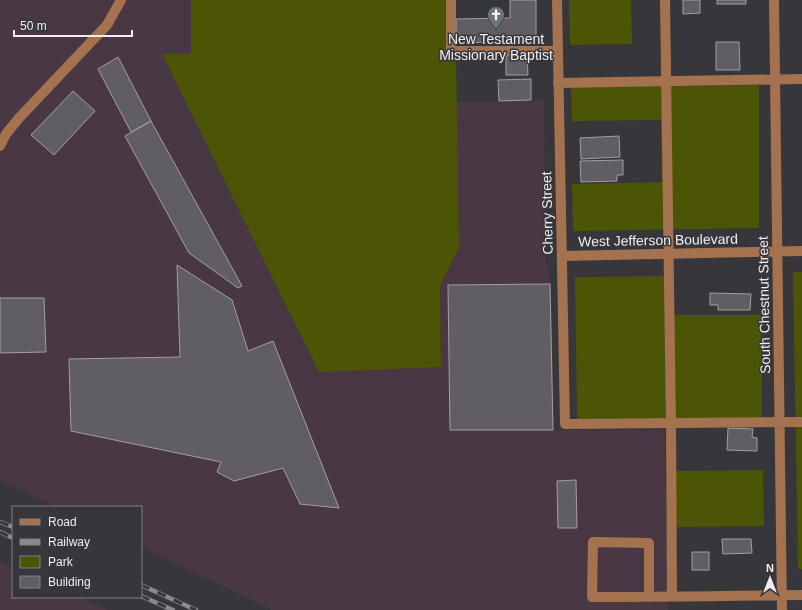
<svg xmlns="http://www.w3.org/2000/svg" width="802" height="610" viewBox="0 0 802 610" font-family="Arial,sans-serif">
  <style>
    .industrial { fill: #493844 }
    .green { fill: #4c5505 }
    .building { fill: #605e63; stroke: #a19fa5 }
    .lines { fill: none; stroke-linecap: round; stroke-linejoin: round }
    .minor { stroke: #a4724e; stroke-width: 10 }
    .rail-casing { stroke: #8a8a8e; stroke-width: 4.5 }
    .rail { stroke: #36363b; stroke-width: 3; stroke-dasharray: 9; stroke-linecap: butt }
    .labels { text-anchor: middle; dominant-baseline: central; stroke-width: 3; stroke-linejoin: round; paint-order: stroke }
    .poi-label { font-size: 14px; fill: #eeeef1; stroke: #36363b }
    .street-label { font-size: 14px; fill: #eeeef1; stroke: #36363b }
  </style>
  <rect width="100%" height="100%" fill="#36363b"/>
  <path class="industrial" d="M0,0H191V54L163,55L441,367L440,286L459,248L456,102L544,101L546,261L551,283L554,430H665L668,610H272L141,547V507H57L0,480Z
    M0,561L13,567V597H79L108,610H0Z"/>
  <path class="green" d="M191,0H446L447,55H456L459,248L440,286L441,367L319,372L162,54H191Z
    M569,0H631L632,44L570,45Z
    M759,85V228L573,231L572,184L662,182L661,120L572,121L571,87Z
    M793,272H802V569H798Z
    M665,276L674,315H761L762,418L577,419L575,277Z
    M763,470L764,526L674,527V471Z"/>
  <path class="building" d="M510,0H536V41L456,43V19L510,18Z
    M683,0H700V13L683,14Z
    M717,0H746V4H717Z
    M716,42H739L740,70H716Z
    M506,54H527L528,75H506Z
    M118,57L151,121L131,132L98,69Z
    M531,79V100L499,101L498,80Z
    M73,91L95,111L54,155L31,135Z
    M151,121L242,286L238,288L189,253L125,136Z
    M619,136L620,157L581,159L580,138Z
    M623,160V175H617V181L581,182L580,161Z
    M177,265L232,300L248,351L273,341L339,508L300,504L283,468L234,481L217,472L221,462L71,431L69,359L180,357Z
    M550,284L553,430H450L448,285Z
    M710,293L751,294L750,310H718V305H710Z
    M0,298H44L46,352L0,353Z
    M728,428L753,429L752,437L757,438V451L727,450Z
    M576,480L577,528H558L557,481Z
    M722,539H751L752,553L723,554Z
    M692,552H709V570H692Z"/>
  <g class="lines">
    <path class="minor" d="M451,0V51H557
      M557,0L565,424L802,422
      M665,0L671,424L672,597
      M774,0L782,610
      M558,83L802,79
      M0,146L6,134L19,118L107,25L121,0
      M562,256L802,251
      M649,597V543L593,542L592,597C662,597 732,596 802,595"/>
    <defs>
      <path id="rail" d="M0,522L13,527
        M0,532L13,538
        M141,585L196,610
        M141,596L173,610"/>
    </defs>
    <use href="#rail" class="rail-casing"/>
    <use href="#rail" class="rail"/>
  </g>
  <defs>
    <symbol id="church-pin" viewBox="-11 -11 22 30"><path d="M0 17L-7.5 6A9.5 9.5 0 1 1 7.5 6Z" fill="#6b7280" stroke="#36363b"/><path d="M-1.2-6h2.4v3.5h3.3v2.4h-3.3V6h-2.4V-.1h-3.3v-2.4h3.3Z" fill="#fff"/></symbol>
  </defs>
  <g fill-rule="evenodd">
    <use href="#church-pin" x="486" y="5" width="20" height="27"/>
  </g>
  <g class="labels">
    <g class="poi-label">
      <text x="496" y="39">New Testament<tspan x="496" dy="16">Missionary Baptist</tspan></text>
    </g>
    <g class="street-label">
      <text transform="translate(547 213) rotate(-91)">Cherry Street</text>
      <text transform="translate(658 240) rotate(-1)">West Jefferson Boulevard</text>
      <text transform="translate(764 305) rotate(-91)">South Chestnut Street</text>
    </g>
  </g>
  <rect x="12" y="506" width="130" height="92" fill="#36363b" stroke="#808084"/>
  <rect x="20" y="519" width="20" height="6" fill="#a4724e" stroke="#808084"/>
  <text x="48" y="526" font-size="12" fill="#eeeef1">Road</text>
  <rect x="20" y="539" width="20" height="6" fill="#8a8a8e" stroke="#808084"/>
  <text x="48" y="546" font-size="12" fill="#eeeef1">Railway</text>
  <rect x="20" y="556" width="20" height="12" fill="#4c5505" stroke="#808084"/>
  <text x="48" y="566" font-size="12" fill="#eeeef1">Park</text>
  <rect x="20" y="576" width="20" height="12" fill="#605e63" stroke="#808084"/>
  <text x="48" y="586" font-size="12" fill="#eeeef1">Building</text>
  <g transform="translate(770 578)" stroke="#36363b" stroke-width="3" paint-order="stroke">
  <path d="M0-3L7 15L0 10L-7 15Z" fill="#eeeef1"/>
  <text y="-6" font-size="11" font-weight="bold" text-anchor="middle" fill="#eeeef1">N</text>
  </g>
  <path d="M14 30v6h118v-6" fill="none" stroke="#eeeef1" stroke-width="2"/>
  <text x="20" y="30" font-size="12" fill="#eeeef1" stroke="#36363b" stroke-width="3" paint-order="stroke">50 m</text>
</svg>
